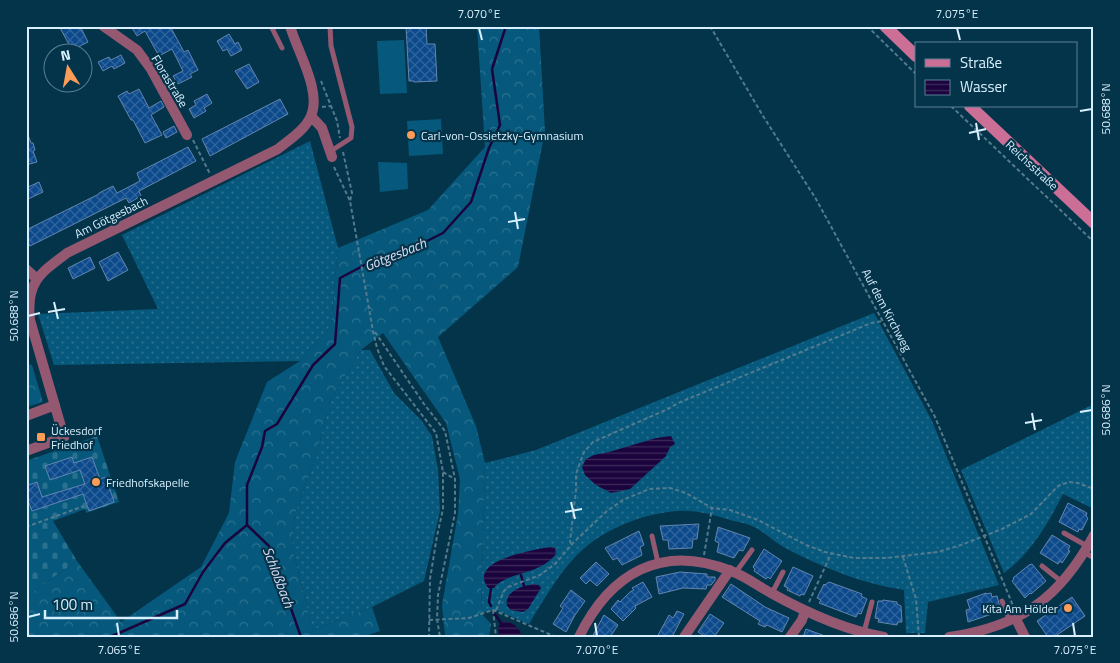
<svg xmlns="http://www.w3.org/2000/svg" width="1120" height="663" viewBox="0 0 1120 663" font-family="'Titillium Web',sans-serif">
  <style>
    .grass { fill: url(#grass-dots) }
    .forest { fill: url(#forest-crowns) }
    .cemetery { fill: url(#cemetery-stones) }
    .garden { fill: #06597c }
    .water { fill: url(#water-rules) }
    .lines { fill: none; stroke-linecap: round; stroke-linejoin: round }
    .stream { stroke: #1b043d; stroke-width: 2.5 }
    .building { fill: url(#building-cross-hatch); stroke: #6285b0 }
    .path { stroke: #537a8d; stroke-width: 2; stroke-dasharray: 4 2.5; stroke-linecap: butt }
    .lane { stroke: #945971; stroke-width: 5 }
    .street { stroke: #945971; stroke-width: 10 }
    .secondary { stroke: #cb6f96; stroke-width: 12 }
    .ticks { fill: none; stroke: #d8effd; stroke-width: 2 }
    .poi-dot { fill: #fd9c56; stroke: #04344a; stroke-width: 2 }
    .labels { text-anchor: middle; dominant-baseline: central; stroke-width: 4.5; stroke-linejoin: round; paint-order: stroke }
    .street-label { font-size: 12px; fill: #d8effd; stroke: #04344a }
    .poi-label { font-size: 12px; fill: #d8effd; stroke: #04344a; text-anchor: start }
    .water-label { font-size: 14px; font-style: italic; fill: #e1dcf3; stroke: #04344a }
    .neatline { fill: none; stroke: #d8effd; stroke-width: 2 }
    .ticks-label { font-size: 12px; text-anchor: middle; fill: #d8effd }
  </style>
  <defs>
    <pattern id="grass-dots" width="8" height="8" patternUnits="userSpaceOnUse" patternTransform="scale(1.25)"><rect width="8" height="8" fill="#06597c"/><path d="M2 2h.1M6 6h.1" fill="none" stroke="#2a7190" stroke-width="1.8" stroke-linecap="round"/></pattern>
    <pattern id="forest-crowns" width="20" height="18" patternUnits="userSpaceOnUse" patternTransform="scale(1.25)"><rect width="20" height="18" fill="#06597c"/><path d="M2 6a3 3 0 1 1 6 0M12 15a3 3 0 1 1 6 0" fill="none" stroke="#2a7190"/></pattern>
    <pattern id="cemetery-stones" width="16" height="16" patternUnits="userSpaceOnUse" patternTransform="scale(1.25)"><rect width="16" height="16" fill="#06597c"/><path d="M2 7V4a2 2 0 0 1 4 0v3zM10 15v-3a2 2 0 0 1 4 0v3z" fill="#2a7190"/></pattern>
    <pattern id="water-rules" width="6" height="5" patternUnits="userSpaceOnUse" patternTransform="scale(1.25)"><rect width="6" height="5" fill="#1b043d"/><path d="M0 2.5h6" fill="none" stroke="#3b295a"/></pattern>
    <pattern id="building-cross-hatch" width="8" height="8" patternUnits="userSpaceOnUse" patternTransform="scale(1.25)"><rect width="8" height="8" fill="#0c4a8b"/><path d="M0 0l8 8M0 8l8-8" fill="none" stroke="#2f649c"/></pattern>
  </defs>
  <rect width="100%" height="100%" fill="#04344a"/>
  <path class="grass" d="M310,141L338,248L331,325L300,361L54,365L38,314L158,309L122,235Z
    M874,313L932,421L999,585L928,602L925,633H906L904,590C863,584 824,568 787,549C775,543 765,532 752,526C746,523 737,522 730,520C714,515 696,510 678,511C643,513 601,530 576,556C557,576 543,601 529,624L496,610L481,613L485,463L536,450Z
    M361,350H370L394,393L421,420L432,436L438,470L440,511L424,581L372,607L313,630L292,547L295,514L318,449L330,401Z
    M1094,404V509L1063,494C1047,525 1032,552 1004,573L961,470Z"/>
  <path class="forest" d="M477,26H539L545,131L518,267L438,337L476,426L485,463L481,613L491,624L489,637H446L445,635L442,605L458,514L460,479L446,423L383,333L361,350L330,401L318,449L295,514L292,547L313,630L372,607L380,631L362,637H26V596L77,561L121,622L201,567L229,513L235,462L267,382L300,361L331,325L338,248L428,210L485,147Z
    M26,364L32,365L43,402L26,407Z"/>
  <path class="cemetery" d="M97,436L119,502L86,513L85,509L53,521L77,561L26,596V461Z"/>
  <path class="garden" d="M404,40L407,93L380,94L377,41Z
    M441,119L443,154L409,156L407,121Z
    M378,162L407,163L408,189L380,192Z"/>
  <path class="water" d="M671,436L675,444L670,447L666,456L630,489L611,493L596,485L585,475L582,467L586,459L594,455L609,452L656,438Z
    M550,547L555,548L556,554C539,576 505,572 494,588H488C467,560 533,550 550,547Z
    M534,584L539,585L541,588L528,609L523,612L511,610L507,606C504,591 522,586 534,584Z
    M506,621C514,624 518,626 521,634L519,637H499L498,627L501,623Z"/>
  <g class="lines">
    <path class="stream" d="M247,525V485L262,447L265,431L277,424L313,365L335,344L340,278L376,259L417,246L443,233L471,202L489,148L500,125L492,69L506,26
      M247,525L269,546L301,637
      M521,575L524,586
      M491,606L489,602L491,588
      M494,613L501,623
      M110,637L185,604L203,572L225,543L247,525"/>
  </g>
  <path class="building" d="M59,26H80L88,42L72,50Z
    M131,26H170L184,52L188,50L198,70L190,74L192,77L178,84L173,76L183,71L172,49L159,56L145,31L137,36Z
    M406,26H426L427,44H435L437,81L414,82V81H409Z
    M229,34L235,44L238,42L242,50L231,56L227,49L223,51L217,41Z
    M121,55L125,63L114,69L112,66L103,71L98,62L109,57L111,60Z
    M249,64L259,82L247,89L235,71Z
    M139,89L149,108L161,101L164,107L151,115L162,135L145,143L133,120H131L118,96L127,91L129,94Z
    M207,94L212,103L204,108L206,111L194,118L189,109L196,105L194,101Z
    M280,99L288,114L210,156L202,139Z
    M174,126L177,132L166,138L163,132Z
    M26,135H28L31,143H33L35,150L33,151L37,162L26,165Z
    M188,147L196,161L139,191L141,196L129,203L126,198L30,246L26,238V230L99,194V193L113,186L117,193L140,181L137,173Z
    M39,182L43,192L26,200V188Z
    M118,252L128,270L108,281L99,262Z
    M90,257L95,268L73,279L68,268Z
    M72,457L74,463L92,457L100,479L106,477L114,502L89,511L83,494L32,511L26,495V486L37,482L42,497L85,484L80,470L50,480L45,466Z
    M1068,503L1087,513L1086,516L1088,518L1082,530L1079,529L1078,532L1059,522Z
    M699,524L697,539H693L692,548L669,549L668,540H663L660,526Z
    M718,527L750,538L743,551L739,550L734,558L717,552L719,543L715,541Z
    M639,531L644,545L640,547L642,555L622,565L617,558L613,560L605,548Z
    M1052,535L1070,546L1068,550L1070,551L1062,563L1060,561L1058,564L1040,553Z
    M764,549L782,561L770,579L768,577L766,579L754,571L755,569L753,567Z
    M596,562L609,574L597,586L590,580L586,584L580,578Z
    M1032,564L1046,581L1031,594L1030,593L1025,598L1012,581L1014,579L1013,578L1029,565Z
    M793,567L813,576L804,595L801,594L800,596L787,590L788,588L784,586Z
    M680,572L707,574V577H715V580L711,585H707L706,589L683,588L659,594L656,577Z
    M643,582L652,597L635,606L636,608L623,621L611,609L618,600L620,602L630,592L634,590L632,588Z
    M829,582L862,594L861,596L867,599L861,614L858,613L856,617L819,603L821,600L817,598L824,584L825,585Z
    M731,584L765,607L789,618L782,632L767,625L765,627L758,624L760,621L722,597Z
    M571,590L585,601L575,615L566,632L553,624L563,608L560,606Z
    M986,593V594L991,593L992,597L997,596L1001,611L968,622L966,610L970,609L967,600Z
    M1072,597L1085,616L1054,637H1048L1037,621Z
    M883,600L897,602V604L901,606L902,622H898L897,625L878,622L879,619L875,618L878,601H883Z
    M677,611L684,614L672,637H657L669,615L673,618Z
    M710,614L724,623L714,637H706L698,632Z
    M604,615L618,625L610,637H592Z
    M806,629L825,636V637H803Z"/>
  <g class="lines">
    <path class="path" d="M710,26L763,116L816,199L935,417L1014,608
      M867,26L916,74
      M321,81L337,121L340,138
      M951,106L1094,242
      M322,107L331,106
      M193,140L210,174
      M343,152L352,193L350,201
      M334,167L350,201L373,331L377,348L384,366L436,433L443,472V509L437,536L430,579L429,637
      M375,332L424,404L445,431L455,479V513L438,595L437,619L440,637
      M443,472L455,479
      M26,527L84,506
      M571,544L570,541L576,490V474L584,452L593,442L668,409L678,403L871,323L883,321
      M704,555L712,508
      M903,557L916,599L919,637
      M809,602L831,554
      M493,610L496,637
      M496,610L504,591L508,587L540,575L555,564L574,542L607,511L623,500L649,489L670,488L686,493L712,508L730,510L758,520L806,545L825,552L854,558H887L938,552L961,545L1002,529L1031,514L1058,486L1069,482L1078,483L1094,489
      M429,620L469,618L493,610L556,637"/>
    <path class="lane" d="M271,26L282,48
      M330,26L331,46L352,127L351,138L331,151
      M1064,533L1087,546
      M652,536L658,563
      M1084,552L1094,558
      M1042,566L1062,582
      M736,572L752,550
      M772,593L783,572
      M1002,601L1010,621
      M864,632L872,602"/>
    <path class="street" d="M103,26L137,50L151,69L187,135
      M311,116L322,128L332,157
      M26,269L37,279
      M26,416L55,405
      M26,451L64,437L30,320C26,283 39,274 67,253L278,149C289,140 305,130 311,116C322,91 297,51 290,26
      M1016,619L1025,637
      M579,637C610,573 662,543 731,571C745,576 758,586 771,593C807,613 844,630 884,637
      M684,637L730,570
      M790,637L802,620L805,611
      M949,637C1020,627 1060,598 1094,535"/>
    <path class="secondary" d="M885,26L916,56
      M970,106L1094,223"/>
  </g>
  <path class="ticks" d="M479,28L482,40M957,28L960,40M1080,111L1092,109M976,123L979,140M969,133L986,129M515,212L518,229M508,222L525,219M54,302L58,319M48,312L65,309M28,316L40,313M1080,412L1092,410M1032,413L1035,430M1025,423L1042,420M571,502L575,519M565,512L582,509M28,617L40,614M117,623L119,636M595,623L597,636M1073,623L1075,636"/>
  <g class="poi-dot">
    <circle cx="411" cy="135" r="5"/>
    <rect x="36" y="432" width="10" height="10" rx="2.5"/>
    <circle cx="96" cy="482" r="5"/>
    <circle cx="1068" cy="608" r="5"/>
  </g>
  <g class="labels">
    <g class="street-label">
      <text transform="translate(170 81) rotate(59)">Florastraße</text>
      <text transform="translate(1032 165) rotate(43)">Reichsstraße</text>
      <text transform="translate(111 217) rotate(-26)">Am Götgesbach</text>
      <text transform="translate(887 310) rotate(62)">Auf dem Kirchweg</text>
    </g>
    <g class="poi-label">
      <text x="421" y="135">Carl-von-Ossietzky-Gymnasium</text>
      <text x="51" y="430">Ückesdorf<tspan x="51" dy="14">Friedhof</tspan></text>
      <text x="106" y="482">Friedhofskapelle</text>
      <text x="1058" y="608" text-anchor="end">Kita Am Hölder</text>
    </g>
    <g class="water-label">
      <text transform="translate(395 254) rotate(-22)">Götgesbach</text>
      <text transform="translate(279 577) rotate(69)">Schloßbach</text>
    </g>
  </g>
  <rect width="1120" height="663" fill="none" stroke="#04344a" stroke-width="55"/>
  <rect x="915" y="42" width="162" height="65" fill="#04344a" stroke="#597f92"/>
  <rect x="925" y="59" width="25" height="8" fill="#cb6f96" stroke="#597f92"/>
  <text x="960" y="68" font-size="15" fill="#d8effd">Straße</text>
  <rect x="925" y="80" width="25" height="15" fill="url(#water-rules)" stroke="#597f92"/>
  <text x="960" y="92" font-size="15" fill="#d8effd">Wasser</text>
  <g transform="translate(68 68) rotate(349)"><circle r="24" fill="#04344a" stroke="#597f92"/>
  <path d="M0-4L9 19L0 12L-9 19Z" fill="#fd9c56"/>
  <text y="-8" font-size="14" font-weight="bold" text-anchor="middle" fill="#d8effd">N</text>
  </g>
  <path d="M45 610v8h132v-8" fill="none" stroke="#d8effd" stroke-width="2.5"/>
  <text x="52" y="610" font-size="15" fill="#d8effd" stroke="#04344a" stroke-width="4" paint-order="stroke">100 m</text>
  <rect x="28" y="28" width="1064" height="608" class="neatline"/>
  <g class="ticks-label">
    <text x="479" y="18">7.070°E</text>
    <text x="957" y="18">7.075°E</text>
    <text transform="translate(1106 109) rotate(-90)" y="4">50.688°N</text>
    <text transform="translate(14 316) rotate(-90)" y="4">50.688°N</text>
    <text transform="translate(1106 410) rotate(-90)" y="4">50.686°N</text>
    <text transform="translate(14 617) rotate(-90)" y="4">50.686°N</text>
    <text x="119" y="654">7.065°E</text>
    <text x="597" y="654">7.070°E</text>
    <text x="1075" y="654">7.075°E</text>
  </g>
</svg>
